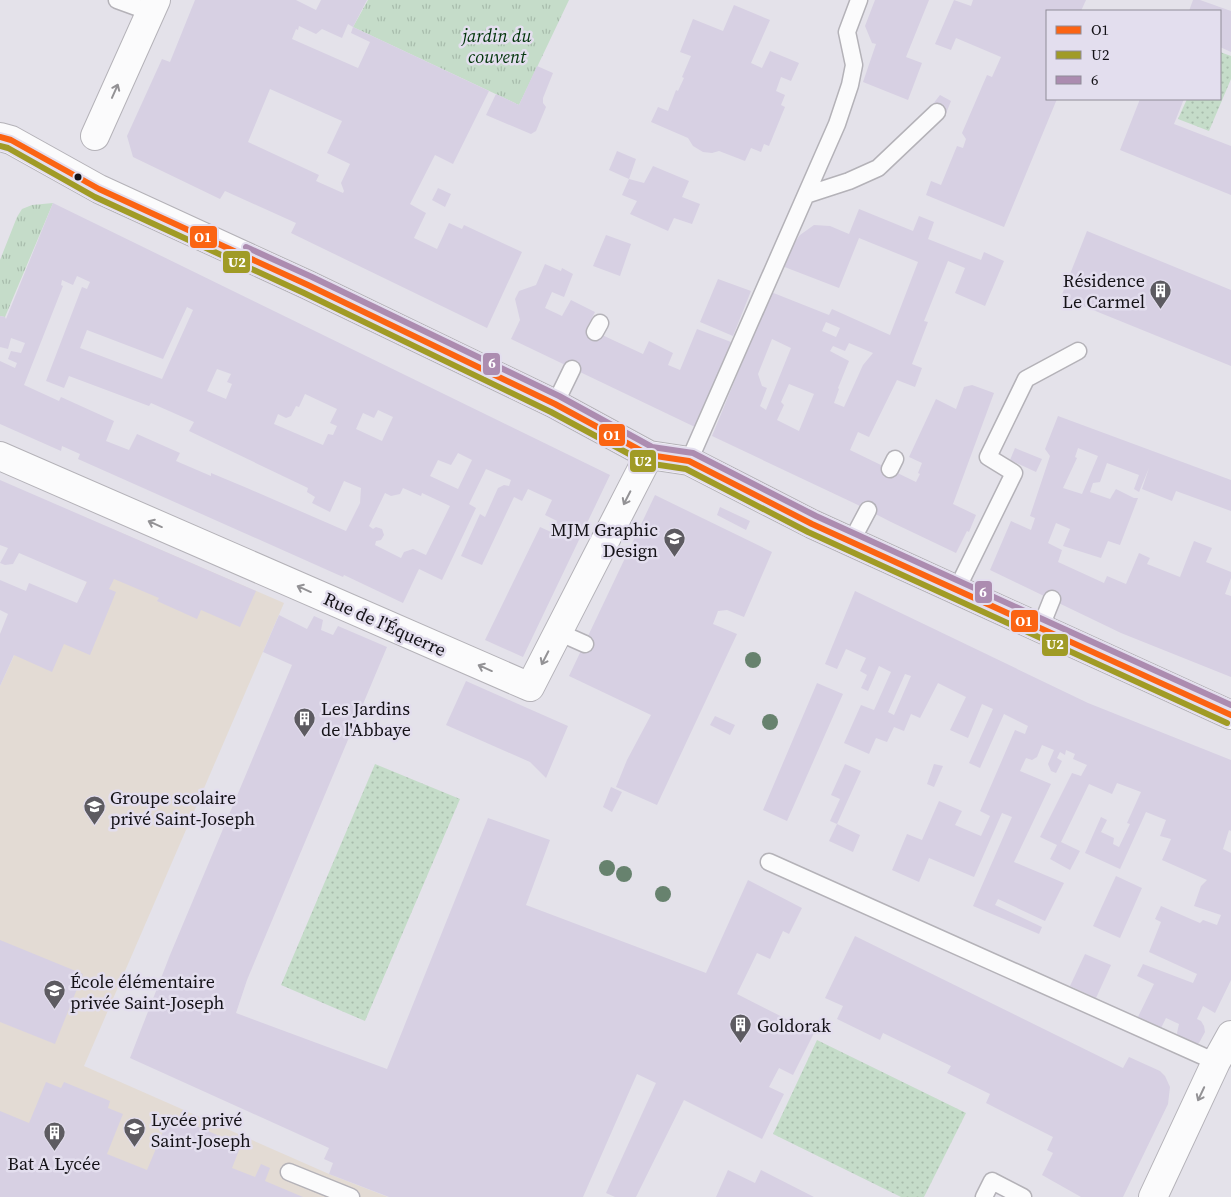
<svg xmlns="http://www.w3.org/2000/svg" width="1231" height="1197" viewBox="0 0 1231 1197" font-family="'Source Serif 4',serif">
  <style>
    .education { fill: #e3dbd4 }
    .grass { fill: url(#grass-dots) }
    .park { fill: url(#park-tufts) }
    .building { fill: #d7d0e3; fill-rule: evenodd }
    .lines { fill: none; stroke-linecap: round; stroke-linejoin: round }
    .service-casing { stroke: #b4b2b8; stroke-width: 19 }
    .minor-casing { stroke: #b4b2b8; stroke-width: 30 }
    .service { stroke: #fbfbfc; stroke-width: 16 }
    .minor { stroke: #fbfbfc; stroke-width: 28 }
    .bus-1-casing { stroke: #e3deee; stroke-width: 10 }
    .bus-2-casing { stroke: #e3deee; stroke-width: 10 }
    .bus-3-casing { stroke: #e3deee; stroke-width: 10 }
    .bus-1 { stroke: #fb6413; stroke-width: 6 }
    .bus-2 { stroke: #a09b26; stroke-width: 6 }
    .bus-3 { stroke: #ac8cb0; stroke-width: 6 }
    .tree { fill: #67826e }
    .oneway { stroke: #939295 }
    .bus-dot { fill: #141217; stroke: #e3deee; stroke-width: 2 }
    .labels { text-anchor: middle; dominant-baseline: central; stroke-width: 5; stroke-linejoin: round; paint-order: stroke }
    .park-label { font-size: 18px; font-style: italic; fill: #003409; stroke: #e3deee }
    .poi-label { font-size: 18px; fill: #141217; stroke: #e3deee; text-anchor: start }
    .street-label { font-size: 18px; fill: #141217; stroke: #e3deee }
    .line-badge { stroke: #e3deee; stroke-width: 2 }
    .badge-label { font-size: 14px; text-anchor: middle; font-weight: bold; fill: #fff }
  </style>
  <defs>
    <pattern id="grass-dots" width="8" height="8" patternUnits="userSpaceOnUse" patternTransform="scale(1.25)"><rect width="8" height="8" fill="#c5dcc9"/><path d="M2 2h.1M6 6h.1" fill="none" stroke="#a8bcac" stroke-width="1.8" stroke-linecap="round"/></pattern>
    <pattern id="park-tufts" width="24" height="20" patternUnits="userSpaceOnUse" patternTransform="scale(1.25)"><rect width="24" height="20" fill="#c5dcc9"/><path d="M3 7l-1-3M5 7V3M7 7l1-3M15 17l-1-3M17 17v-4M19 17l1-3" fill="none" stroke="#a8bcac"/></pattern>
  </defs>
  <rect width="100%" height="100%" fill="#e4e2ea"/>
  <path class="education" d="M110,528L284,603L84,1066L329,1174L388,1197H0V686L29,623L63,637Z"/>
  <path class="grass" d="M1220,52L1231,56V79L1209,131L1178,119L1187,99H1220Z
    M375,764L460,799L365,1021L281,985Z
    M817,1040L966,1113L924,1197H901L773,1134Z"/>
  <path class="park" d="M368,0H569L519,105L353,27Z
    M53,203L5,317L0,316V260L17,217L22,209L32,205Z"/>
  <path class="building" d="M195,0H296L316,10L321,0H367L353,27L348,24L342,38L322,29L316,34L299,26L298,30L296,29L292,39L358,68L370,42L351,33L353,27L489,91L453,164L435,155L410,204L426,213L414,238L437,249L449,223L462,229L464,225L522,252L487,328L291,233L296,223L225,191L220,199L133,157L127,136L162,59L170,62ZM270,89L342,121L327,153L350,164L341,183L344,191L343,193L316,181L319,175L248,142Z
    M875,0H929L906,57L922,63L908,100L863,82L876,44L872,43L865,26Z
    M954,0L971,6L973,0H1086L1081,11H1047V99H1057L1004,227L926,195L931,181L941,185L957,146L963,148L966,139L962,133L987,75L992,77L1001,57L956,38L951,50L935,44Z
    M1193,0H1200L1231,11V52L1220,47V11H1189Z
    M734,5L770,20L751,63L762,68L770,51L799,63L791,81L781,77L776,91L785,95L781,105L785,107L769,146L764,144L761,152L751,148L745,161L719,151L712,153L703,152L693,146L688,138L651,122L658,107L668,111L676,90L678,91L684,78L682,77L691,56L680,52L693,19L723,31Z
    M537,66L553,73L543,98V103L546,107L536,131L531,134L486,115L496,94L519,105Z
    M940,95L951,101L945,116L929,109Z
    M1140,99H1184L1174,124L1231,146V195L1120,150Z
    M617,151L636,159L629,179L609,170Z
    M653,166L689,181L682,197L700,204L692,224L674,218L668,231L630,214L637,201L622,195L629,179L644,183Z
    M438,188L451,194L445,207L432,200Z
    M53,203L610,475L523,657L485,640L540,527L551,532L557,521L545,515L552,500L528,489L522,501L514,497L482,565L461,556L480,514L485,517L498,488L504,485L509,486L511,480L486,469L469,504L476,508L442,580L419,569L403,603L344,575L343,577L78,459L80,454L62,446L61,451L0,424V361L15,368L17,363L8,359L11,351L21,353L25,343L11,338L8,349L0,347V316L5,317L6,319ZM77,276L90,282L87,289L82,287L46,381L64,388L69,376L149,406L151,403L194,422L189,431L308,488L307,492L315,497L312,503L330,512L344,481L361,488L360,503L346,531L247,488L211,473V476L176,461L180,453L137,434L129,450L106,441L114,421L61,397L59,401L24,385L63,286L61,285L62,280L73,285ZM187,307L193,310L162,379L80,348L87,330L163,359ZM217,369L231,374L227,382L232,384L226,399L207,391ZM305,394L337,409L330,423L337,426L333,435L328,434L323,445L274,424L278,414L286,418L291,416L296,406L299,407ZM378,410L393,417L382,441L356,429L363,413L374,418ZM458,453L472,460L458,489L430,476L438,460L451,465ZM403,488L421,496L422,493L450,506L426,555L413,549L404,552L401,558L375,545L376,541L381,540L384,535L382,529L376,527L373,529L369,526L385,493L391,496L400,494Z
    M859,209L913,231L919,216L934,222L928,239L981,260L984,252L1004,261L985,306L955,293L965,268L948,261L924,321L928,322L912,364L922,368L915,387L897,380L869,437L858,432L850,450L916,482L920,474L918,473L922,463L909,457L936,399L956,409L964,387L972,385L994,393L953,504L976,515L969,532L967,531L956,553L891,522L858,505L712,436L771,292L829,315L832,309L890,335L918,262L859,238L839,288L782,266L787,253L800,235L814,225L830,226L849,234ZM826,322L840,328L836,337L822,331ZM772,339L791,348L766,410L760,406L767,388L762,386L758,374ZM849,343L873,353L863,365L844,407L834,403L839,389L838,388L849,361L830,351L833,346L845,351ZM789,384L814,394L799,431L777,420L784,405L781,402Z
    M1087,231L1231,290V366L1061,297Z
    M606,235L631,244L620,276L593,266Z
    M545,264L561,271L562,268L573,274L564,297L552,292L545,308L562,316L571,300L595,312L587,328L643,354L649,341L673,353L668,365L680,370L697,329L731,342L697,428L511,339L520,320L515,299L519,291L536,285Z
    M718,279L751,291L733,336L700,322Z
    M1058,416L1231,480V511L1176,491L1172,501L1142,489L1149,468L1139,492L1134,489L1139,475L1107,463L1100,482L1093,483L1090,492L1110,499L1116,489L1134,498H1138L1120,545L1108,541L1101,558L1063,546L1070,529L1056,523L1048,543L1062,550L1058,562L1104,583L1107,576L1126,584L1139,553L1150,558L1147,564L1180,577L1194,541L1212,548L1206,562L1231,572V578L1225,594L1231,596V677L1121,633L990,570L1011,521L1031,530L1035,518L1030,516L1050,456L1045,449ZM1078,448L1098,456L1082,494L1063,488L1077,458L1075,457Z
    M1015,448L1042,459L1036,472L1010,460Z
    M0,480L256,591L240,627L201,610L197,619L157,601L159,598L114,579L109,589L116,592L90,655L64,644L52,672L14,655L0,686V634L8,614L0,610V580L26,591L29,583L77,603L87,582L19,553L13,564L5,565L0,563L8,548L0,545Z
    M655,495L772,552L744,617L727,610L718,611L713,624L737,634L657,805L616,787L627,760L651,715L569,676Z
    M720,507L750,521L746,530L717,515Z
    M855,591L1088,703L1231,760V831L1229,830L1223,849L1231,853V980L1215,1013L1203,1006L1197,1019L1201,1021L1204,1026L1205,1032L1199,1043L1195,1045L1179,1038L1177,1033L1179,1024L1166,1018L1160,1030L1137,1019L1154,984L1137,976L1143,964L1193,983L1197,974L1149,952L1161,922L1155,919L1161,906L1200,923L1203,920L1217,925L1221,915L1194,906L1201,886L1207,880L1162,860L1171,839L1160,836L1166,820L1146,812L1120,869L1085,853L1101,817L1107,820L1101,832L1114,838L1113,844L1119,847L1130,824L1127,823L1141,792L1117,783L1112,794L1089,784L1061,842L1080,851L1070,870L1050,859L1057,845L1040,837L1072,773L1081,776L1087,765L1073,759L1075,754L1066,750L1065,755L1060,752L1057,758L1062,761L1056,773L1051,771L1048,764L1054,750L1042,745L1037,757L1032,760L1026,758L1020,771L1051,784L1014,862L1064,883L1045,921L998,899L995,905L1042,927L1039,934L973,906L1012,817L1002,813L974,877L929,858L919,882L892,870L907,834L922,840L939,801L962,811L955,825L981,836L990,816L980,811L1015,730L1025,734L1028,726L1004,714L980,768L969,763L993,709L982,704L968,738L950,730L966,697L938,683L920,718L911,714L904,731L894,727L887,742L876,738L869,754L844,743L861,705L874,710L891,672L879,666L868,691L861,688L867,675L860,671L866,658L846,649L837,669L825,664ZM905,674L911,676L894,715L888,712Z
    M279,615L307,629L314,616L323,620L321,630L333,635L338,626L387,647L247,980L236,1013L387,1069L488,818L550,840L526,905L706,973L748,880L802,908L789,934L783,931L770,959L757,953L737,994L814,1033L793,1075L779,1068L769,1087L784,1094L762,1139L684,1100L636,1197H615L606,1193L656,1083L637,1074L583,1197H389L329,1174L333,1163L324,1159L329,1148L130,1058L170,955L292,665L263,652Z
    M466,681L568,726L546,778L530,762L446,725Z
    M817,683L843,694L787,821L763,810Z
    M715,716L735,725L730,735L710,725Z
    M845,764L861,771L837,824L830,821L840,799L831,795Z
    M934,764L943,766L934,787L927,784Z
    M611,787L622,792L612,812L603,807Z
    M837,824L860,835L853,852L829,841Z
    M1116,876L1142,888L1120,938L1093,926Z
    M855,936L1123,1068L1129,1057L1160,1071L1165,1076L1170,1087L1168,1104L1123,1197H1081L1042,1175L1053,1153L1047,1150L1053,1137L986,1103L990,1094L947,1073L951,1066L883,1033L880,1040L837,1019L843,1006L825,998Z
    M0,940L83,974L55,1044L0,1022Z
    M1085,954L1111,965L1096,998L1070,986Z
    M46,1082L61,1088L64,1082L110,1101L108,1108L123,1114L107,1154L147,1170L170,1115L241,1145L232,1168L255,1177L261,1164L270,1168L265,1181L303,1197H0V1111L29,1123Z
    M728,1170L755,1183L761,1170L814,1197H716Z"/>
  <g class="lines">
    <defs>
      <path id="service" d="M117,0L150,12
        M806,195L849,181L878,168L937,112
        M595,332L600,323
        M555,404L572,369
        M689,461L837,124L850,85L854,65L847,32L859,0
        M890,469L895,459
        M851,542L868,510
        M956,591L1014,473L988,457L1026,379L1078,351
        M1040,629L1052,599
        M558,632L585,644
        M769,862L1216,1062
        M289,1172L351,1197
        M984,1197L992,1181L1023,1197"/>
      <path id="minor" d="M95,136L156,0
        M0,137L11,140L99,189L308,285L555,404L649,455L689,461L812,524L1231,715
        M0,456L530,687L649,455
        M1153,1197L1216,1062L1231,1035"/>
    </defs>
    <use href="#service" class="service-casing"/>
    <use href="#minor" class="minor-casing"/>
    <use href="#service" class="service"/>
    <use href="#minor" class="minor"/>
    <defs>
      <path id="bus-1" d="M0,137L11,140L99,189L308,285L555,404L649,455L689,461L812,524L1231,715"/>
      <path id="bus-2" d="M0,146L8,148L95,197L304,293L551,412L646,463L686,469L808,532L1227,723"/>
      <path id="bus-3" d="M246,247L312,277L559,396L652,447L693,453L816,516L1231,705"/>
    </defs>
    <use href="#bus-1" class="bus-1-casing"/>
    <use href="#bus-2" class="bus-2-casing"/>
    <use href="#bus-3" class="bus-3-casing"/>
    <use href="#bus-1" class="bus-1"/>
    <use href="#bus-2" class="bus-2"/>
    <use href="#bus-3" class="bus-3"/>
  </g>
  <g class="tree">
    <circle cx="753" cy="660" r="8"/>
    <circle cx="770" cy="722" r="8"/>
    <circle cx="607" cy="868" r="8"/>
    <circle cx="624" cy="874" r="8"/>
    <circle cx="663" cy="894" r="8"/>
  </g>
  <defs><path id="oneway-shaft" d="M-6 0H5M1.5-3L5.5 0L1.5 3" fill="none" stroke-width="1.6" stroke-linecap="round" stroke-linejoin="round" transform="scale(1.25)"/></defs>
  <g class="oneway">
    <use href="#oneway-shaft" transform="translate(115 91) rotate(-66)"/>
    <use href="#oneway-shaft" transform="translate(627 498) rotate(117)"/>
    <use href="#oneway-shaft" transform="translate(155 524) rotate(-156)"/>
    <use href="#oneway-shaft" transform="translate(304 589) rotate(-156)"/>
    <use href="#oneway-shaft" transform="translate(545 658) rotate(117)"/>
    <use href="#oneway-shaft" transform="translate(485 668) rotate(-156)"/>
    <use href="#oneway-shaft" transform="translate(1201 1094) rotate(115)"/>
  </g>
  <defs>
    <symbol id="building-pin" viewBox="-11 -11 22 30"><path d="M0 17L-7.5 6A9.5 9.5 0 1 1 7.5 6Z" fill="#5d5b61" stroke="#e3deee"/><path d="M-4-6H4V6H1V3H-1V6H-4ZM-2.5-4.3h1.7v1.8h-1.7ZM.8-4.3h1.7v1.8H.8ZM-2.5-1h1.7V.8h-1.7ZM.8-1h1.7V.8H.8Z" fill="#fff"/></symbol>
    <symbol id="university-pin" viewBox="-11 -11 22 30"><path d="M0 17L-7.5 6A9.5 9.5 0 1 1 7.5 6Z" fill="#5d5b61" stroke="#e3deee"/><path d="M0-5L7-2L0 1L-7-2ZM-4 1L0 2.5L4 1V4Q0 6-4 4Z" fill="#fff"/></symbol>
    <symbol id="school-pin" viewBox="-11 -11 22 30"><path d="M0 17L-7.5 6A9.5 9.5 0 1 1 7.5 6Z" fill="#5d5b61" stroke="#e3deee"/><path d="M0-5L7-2L0 1L-7-2ZM-4 1L0 2.5L4 1V4Q0 6-4 4Z" fill="#fff"/></symbol>
  </defs>
  <g fill-rule="evenodd">
    <use href="#building-pin" x="1148" y="278" width="25" height="34"/>
    <use href="#university-pin" x="662" y="526" width="25" height="34"/>
    <use href="#building-pin" x="292" y="706" width="25" height="34"/>
    <use href="#school-pin" x="82" y="794" width="25" height="34"/>
    <use href="#school-pin" x="42" y="978" width="25" height="34"/>
    <use href="#building-pin" x="728" y="1012" width="25" height="34"/>
    <use href="#school-pin" x="122" y="1116" width="25" height="34"/>
    <use href="#building-pin" x="42" y="1120" width="25" height="34"/>
  </g>
  <circle class="bus-dot" cx="78" cy="177" r="4.5"/>
  <g class="labels">
    <g class="park-label">
      <text x="497" y="35">jardin du<tspan x="497" dy="21">couvent</tspan></text>
    </g>
    <g class="poi-label">
      <text x="1145" y="280" text-anchor="end">Résidence<tspan x="1145" dy="21">Le Carmel</tspan></text>
      <text x="658" y="529" text-anchor="end">MJM Graphic<tspan x="658" dy="21">Design</tspan></text>
      <text x="321" y="708">Les Jardins<tspan x="321" dy="21">de l'Abbaye</tspan></text>
      <text x="110" y="797">Groupe scolaire<tspan x="110" dy="21">privé Saint-Joseph</tspan></text>
      <text x="70" y="981">École élémentaire<tspan x="70" dy="21">privée Saint-Joseph</tspan></text>
      <text x="757" y="1025">Goldorak</text>
      <text x="151" y="1119">Lycée privé<tspan x="151" dy="21">Saint-Joseph</tspan></text>
      <text x="54" y="1163" text-anchor="middle">Bat A Lycée</text>
    </g>
    <g class="street-label">
      <text transform="translate(385 624) rotate(24)">Rue de l'Équerre</text>
    </g>
  </g>
  <g class="line-badge">
    <rect x="189" y="225" width="29" height="24" rx="5" fill="#fb6413"/>
    <rect x="222" y="250" width="29" height="24" rx="5" fill="#a09b26"/>
    <rect x="482" y="352" width="19" height="24" rx="5" fill="#ac8cb0"/>
    <rect x="598" y="423" width="28" height="24" rx="5" fill="#fb6413"/>
    <rect x="629" y="449" width="28" height="24" rx="5" fill="#a09b26"/>
    <rect x="974" y="580" width="19" height="24" rx="5" fill="#ac8cb0"/>
    <rect x="1010" y="609" width="29" height="24" rx="5" fill="#fb6413"/>
    <rect x="1041" y="633" width="28" height="24" rx="5" fill="#a09b26"/>
  </g>
  <g class="badge-label">
    <text x="203" y="242">O1</text>
    <text x="237" y="267">U2</text>
    <text x="492" y="368">6</text>
    <text x="612" y="440">O1</text>
    <text x="643" y="466">U2</text>
    <text x="983" y="597">6</text>
    <text x="1024" y="626">O1</text>
    <text x="1055" y="649">U2</text>
  </g>
  <rect x="1046" y="10" width="175" height="90" fill="#e3deee" stroke="#908c98"/>
  <rect x="1056" y="26" width="25" height="8" fill="#fb6413" stroke="#908c98"/>
  <text x="1091" y="35" font-size="15" fill="#141217">O1</text>
  <rect x="1056" y="51" width="25" height="8" fill="#a09b26" stroke="#908c98"/>
  <text x="1091" y="60" font-size="15" fill="#141217">U2</text>
  <rect x="1056" y="76" width="25" height="8" fill="#ac8cb0" stroke="#908c98"/>
  <text x="1091" y="85" font-size="15" fill="#141217">6</text>
</svg>
